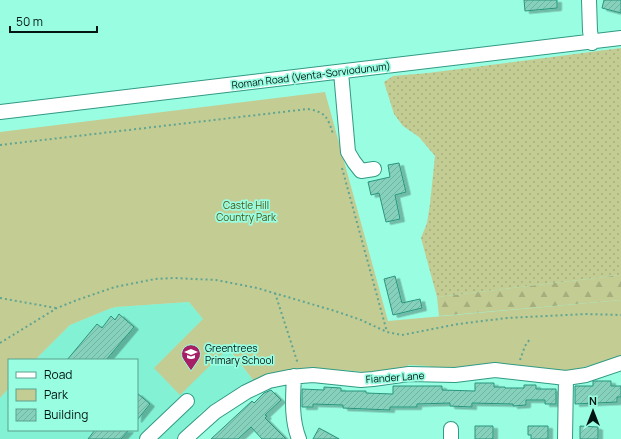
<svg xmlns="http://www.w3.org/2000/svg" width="621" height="439" viewBox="0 0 621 439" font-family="Manrope,sans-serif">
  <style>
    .built { fill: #82f1d4 }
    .grass { fill: url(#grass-dots) }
    .forest { fill: url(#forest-firs) }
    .park { fill: #c3cc93 }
    .building { fill: url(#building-hatch); stroke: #2a957e; filter: url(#shadow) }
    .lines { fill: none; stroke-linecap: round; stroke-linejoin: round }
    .minor-casing { stroke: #319a83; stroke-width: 16 }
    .path { stroke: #5fa592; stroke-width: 2; stroke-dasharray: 2 3; stroke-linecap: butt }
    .minor { stroke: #fff; stroke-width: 14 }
    .labels { text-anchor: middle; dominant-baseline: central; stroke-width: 3.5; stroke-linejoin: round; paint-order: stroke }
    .street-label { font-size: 10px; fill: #021611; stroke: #99fde2 }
    .park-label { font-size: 10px; fill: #4e5410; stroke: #99fde2 }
    .poi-label { font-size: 10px; fill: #021611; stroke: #99fde2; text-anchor: start }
  </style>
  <defs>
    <pattern id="grass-dots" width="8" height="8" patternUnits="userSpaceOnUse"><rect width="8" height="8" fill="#c3cc93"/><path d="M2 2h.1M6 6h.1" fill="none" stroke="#a6ae7e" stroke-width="1.8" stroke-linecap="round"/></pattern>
    <pattern id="forest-firs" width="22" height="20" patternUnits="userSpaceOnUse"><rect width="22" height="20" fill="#c3cc93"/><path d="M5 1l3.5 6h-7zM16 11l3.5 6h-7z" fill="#a6ae7e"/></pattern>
    <pattern id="building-hatch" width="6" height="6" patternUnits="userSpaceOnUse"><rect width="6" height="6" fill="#86d1bc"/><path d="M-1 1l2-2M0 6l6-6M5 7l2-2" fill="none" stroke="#72b3a1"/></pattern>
    <filter id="shadow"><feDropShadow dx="4.5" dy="2.5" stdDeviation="0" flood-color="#0004"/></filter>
  </defs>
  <rect width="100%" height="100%" fill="#99fde2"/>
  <path class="built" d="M189,302L254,381L225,401H217L199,414L197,421L178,439H0V398L9,388V430H137V360H35L70,325L109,309L116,307Z"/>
  <path class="grass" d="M621,48V275L437,297L421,238L427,223L430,204L435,156L419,137L403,126L394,114L384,82L393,76L428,73Z"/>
  <path class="forest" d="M621,275V300L439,316L437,297Z"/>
  <path class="park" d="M325,92L388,321L621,300V359L606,365L602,362L581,368L578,373L433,370L429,366L408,365L404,371L368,376L364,372L343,370L338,374L254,381L228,348L180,395L154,368L203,319L189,302L116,307L109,309L70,325L35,360H9V388L0,398V132Z"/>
  <path class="building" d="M524,0H557V8L525,11Z
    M604,0H621V13L602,8Z
    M399,163L406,192L395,195L400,219L386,222L379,193L371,195L368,182L390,177L388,165Z
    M395,276L402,303L420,299L422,308L393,315L384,279Z
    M119,314L134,327L106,360H67L97,324L102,328L111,316L115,320Z
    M593,381H611V386H621V397H617V402L575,404V386H593Z
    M475,383H494V387H505V388H524V385H536V389H556V404H545V400H526V405L513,406V404L472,403V407L450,406V403L417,404V407H390V410L343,408V405L313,404V407H302V389L324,390V387L341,388V391H366V393L393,394V386H442V390L475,391Z
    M271,390L281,400L265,415L267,416L265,418L286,439H262L251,427L238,439H211L252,401L254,403L264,393Z
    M137,393L150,404L137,420Z
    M475,426H493V439H475Z
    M528,426H548V439H531V435H528Z
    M580,426L598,427V439H580Z
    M319,428L339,439H313Z
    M95,430H129L121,439H88Z"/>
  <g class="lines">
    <defs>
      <path id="minor" d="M589,0L590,31L592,43
        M341,72L348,152L354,162L361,171L374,169
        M0,112L621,38
        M294,376C293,397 291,419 299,439
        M147,439L187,401
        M185,439L215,412L246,392L269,381L289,377L313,375L361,380L373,379L409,374L455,375L495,370L566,378L586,375L621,363
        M451,439V429
        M565,439L566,378"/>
    </defs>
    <use href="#minor" class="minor-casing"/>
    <path class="path" d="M0,145L308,109C326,112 328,118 333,134
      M342,168L387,332
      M275,293L298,364
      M0,298L56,308
      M0,343L57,308L77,300L115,287L155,279L173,278L216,280L257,288L335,311L361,320L387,332L402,335L458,324L507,318L585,314L621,315
      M520,360L525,346L530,339"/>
    <use href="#minor" class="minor"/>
  </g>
  <defs>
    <symbol id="school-pin" viewBox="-11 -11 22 30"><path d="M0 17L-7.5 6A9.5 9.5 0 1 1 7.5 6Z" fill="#a71e65" stroke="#99fde2"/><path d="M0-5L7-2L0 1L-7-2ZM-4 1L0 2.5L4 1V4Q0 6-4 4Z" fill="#fff"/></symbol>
  </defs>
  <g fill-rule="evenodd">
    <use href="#school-pin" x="180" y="343" width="22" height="30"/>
  </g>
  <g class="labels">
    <g class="street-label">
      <text transform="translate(311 75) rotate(-7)">Roman Road (Venta-Sorviodunum)</text>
      <text transform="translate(395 377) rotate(-4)">Fiander Lane</text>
    </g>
    <g class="park-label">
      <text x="246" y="205">Castle Hill<tspan x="246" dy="12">Country Park</tspan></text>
    </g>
    <g class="poi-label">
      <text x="205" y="348">Greentrees<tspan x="205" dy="12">Primary School</tspan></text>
    </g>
  </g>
  <rect x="8" y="359" width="130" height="72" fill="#99fde2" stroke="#5da18e"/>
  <rect x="16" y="372" width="20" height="6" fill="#ffffff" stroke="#5da18e"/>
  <text x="44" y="379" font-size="12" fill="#021611">Road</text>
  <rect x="16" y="389" width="20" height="12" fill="#c3cc93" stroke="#5da18e"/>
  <text x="44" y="399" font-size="12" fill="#021611">Park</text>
  <rect x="16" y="409" width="20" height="12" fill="url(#building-hatch)" stroke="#5da18e"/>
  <text x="44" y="419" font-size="12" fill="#021611">Building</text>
  <g transform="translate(593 411)" stroke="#99fde2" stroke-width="3" paint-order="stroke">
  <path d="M0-3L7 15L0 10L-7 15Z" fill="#021611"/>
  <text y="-6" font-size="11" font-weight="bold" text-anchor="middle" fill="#021611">N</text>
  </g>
  <path d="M10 26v6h87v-6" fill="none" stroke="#021611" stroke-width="2"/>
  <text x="16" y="26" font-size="12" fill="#021611" stroke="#99fde2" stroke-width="3" paint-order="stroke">50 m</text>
</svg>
